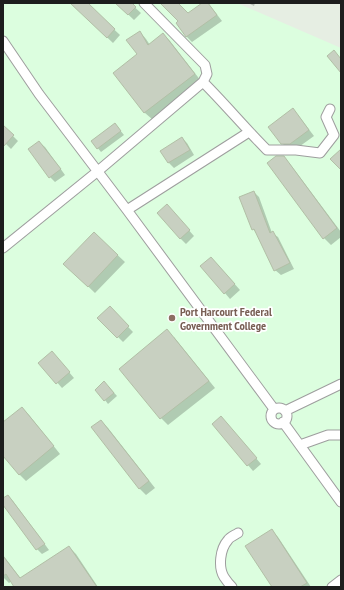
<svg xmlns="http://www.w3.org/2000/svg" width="344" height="590" viewBox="0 0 344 590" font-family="'PT Sans Narrow',sans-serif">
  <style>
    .education { fill: #dcfedf }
    .shadow { fill: #0003 }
    .building { fill: #c8d0c1; stroke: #b2bfa6 }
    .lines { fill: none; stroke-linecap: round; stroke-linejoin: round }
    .street-casing { stroke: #9e9e9e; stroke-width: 11 }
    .street { stroke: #fff; stroke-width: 9 }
    .education-dot { fill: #8d6e63; stroke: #fff; stroke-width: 1.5 }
    .labels { text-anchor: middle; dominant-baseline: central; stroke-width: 3.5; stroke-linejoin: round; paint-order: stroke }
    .education-label { font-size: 12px; font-weight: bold; fill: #785e54; stroke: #fff; text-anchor: start }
  </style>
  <rect width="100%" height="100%" fill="#e6eee3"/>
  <path class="education" d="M3,3H237L341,48V587H3Z"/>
  <path class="shadow" d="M71,3H86L120,35L113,43Z
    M116,3H130L141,13L134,20Z
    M161,3H176L188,15L204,3H208L222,21L192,42L187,37L177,23L179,21Z
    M248,3H255L254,6Z
    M140,32L146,39L150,45L163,34L170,41L201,81L152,119L145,113L115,74L139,54Z
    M298,115L314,136L296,149H288L282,143Z
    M115,124L124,135L101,152L92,141Z
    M3,126L18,141L11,149L3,141Z
    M182,138L187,143L194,155L174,168L169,163L161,151Z
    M39,142L45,147L65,175L55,182L50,177Z
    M283,157L290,164L341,232V237L331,245L324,238Z
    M254,192L259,197L272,233L278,237L294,269L281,275L275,270L257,234L253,229Z
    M172,211L194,236L186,244L180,238Z
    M94,233L125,262L95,293L72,271Z
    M216,263L240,290L230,299L202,266Z
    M110,308L133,332L123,342L99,318Z
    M174,337L215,388L168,425L161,418Z
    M57,358L74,378L62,388L40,363Z
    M108,386L117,396L108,404L105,400Z
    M22,408L29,415L60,454L26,481L19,474L3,454V424Z
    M221,417L261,464L253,471L213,424Z
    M101,421L108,428L155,488L146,495L139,488Z
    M8,496L13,501L49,550L42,554L37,549L3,503V500Z
    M271,530L278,537L311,587H273Z
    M69,547L76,554L98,587H15L12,581L9,583L3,577V555L21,579Z"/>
  <path class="building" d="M70,3H88L115,29L107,38Z
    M115,3H132L136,7L128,15Z
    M160,3H178L188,13L202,3H208L217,15L186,37L176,23L178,21Z
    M140,31L148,45L163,33L195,74L144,113L113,73L137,54L126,40Z
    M334,50L341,59V73L327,56Z
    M293,108L309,130L290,144H281L268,127Z
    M115,123L121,131L97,149L91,141Z
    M3,125L14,135L3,147Z
    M182,137L190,150L168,163L160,151Z
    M39,141L61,169L49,178L28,149Z
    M341,149V170L330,159Z
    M276,156H284L337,228L323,239L267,163Z
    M254,191L270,233L273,231L290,263L274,271L254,229L252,230L239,197Z
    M167,204L190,230L180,239L157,213Z
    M94,232L118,255L88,287L63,264Z
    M211,257L235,284L224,294L200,266Z
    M110,306L129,326L117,338L97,318Z
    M167,329L209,381L160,419L119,369Z
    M52,351L70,372L56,384L38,363Z
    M104,381L114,393L104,401L95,390Z
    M22,407L54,446L19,475L3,456V422Z
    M221,416L257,458L247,466L212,424Z
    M101,420L149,481L139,489L91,427Z
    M8,495L45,544L36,550L3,505V498Z
    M272,529L307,583L300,587H272L245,546Z
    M69,546L97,587H14L6,574L3,576V556L20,578Z"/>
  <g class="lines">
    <defs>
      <path id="street" d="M3,41L39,94L127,210L274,409
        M203,82C225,104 245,128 267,150H296L320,153L334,135L326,117L330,109
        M127,210L249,132
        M3,248L98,171L203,82L207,74L205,65L144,3
        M271 416a8 8 0 1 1 16 0a8 8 0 1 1-16 0Z
        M285,411L341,384
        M283,422L341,502
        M300,445L328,435H341
        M232,587C229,584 226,580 224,577C218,567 220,549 228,540C230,537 235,535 238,533
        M332,587L341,580"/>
    </defs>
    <use href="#street" class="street-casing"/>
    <use href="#street" class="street"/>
  </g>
  <circle class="education-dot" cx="172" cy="318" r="4"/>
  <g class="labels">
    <g class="education-label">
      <text x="180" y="311">Port Harcourt Federal<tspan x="180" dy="14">Government College</tspan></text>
    </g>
  </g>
  <rect width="344" height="590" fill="none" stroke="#1d1d1d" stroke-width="8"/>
</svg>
